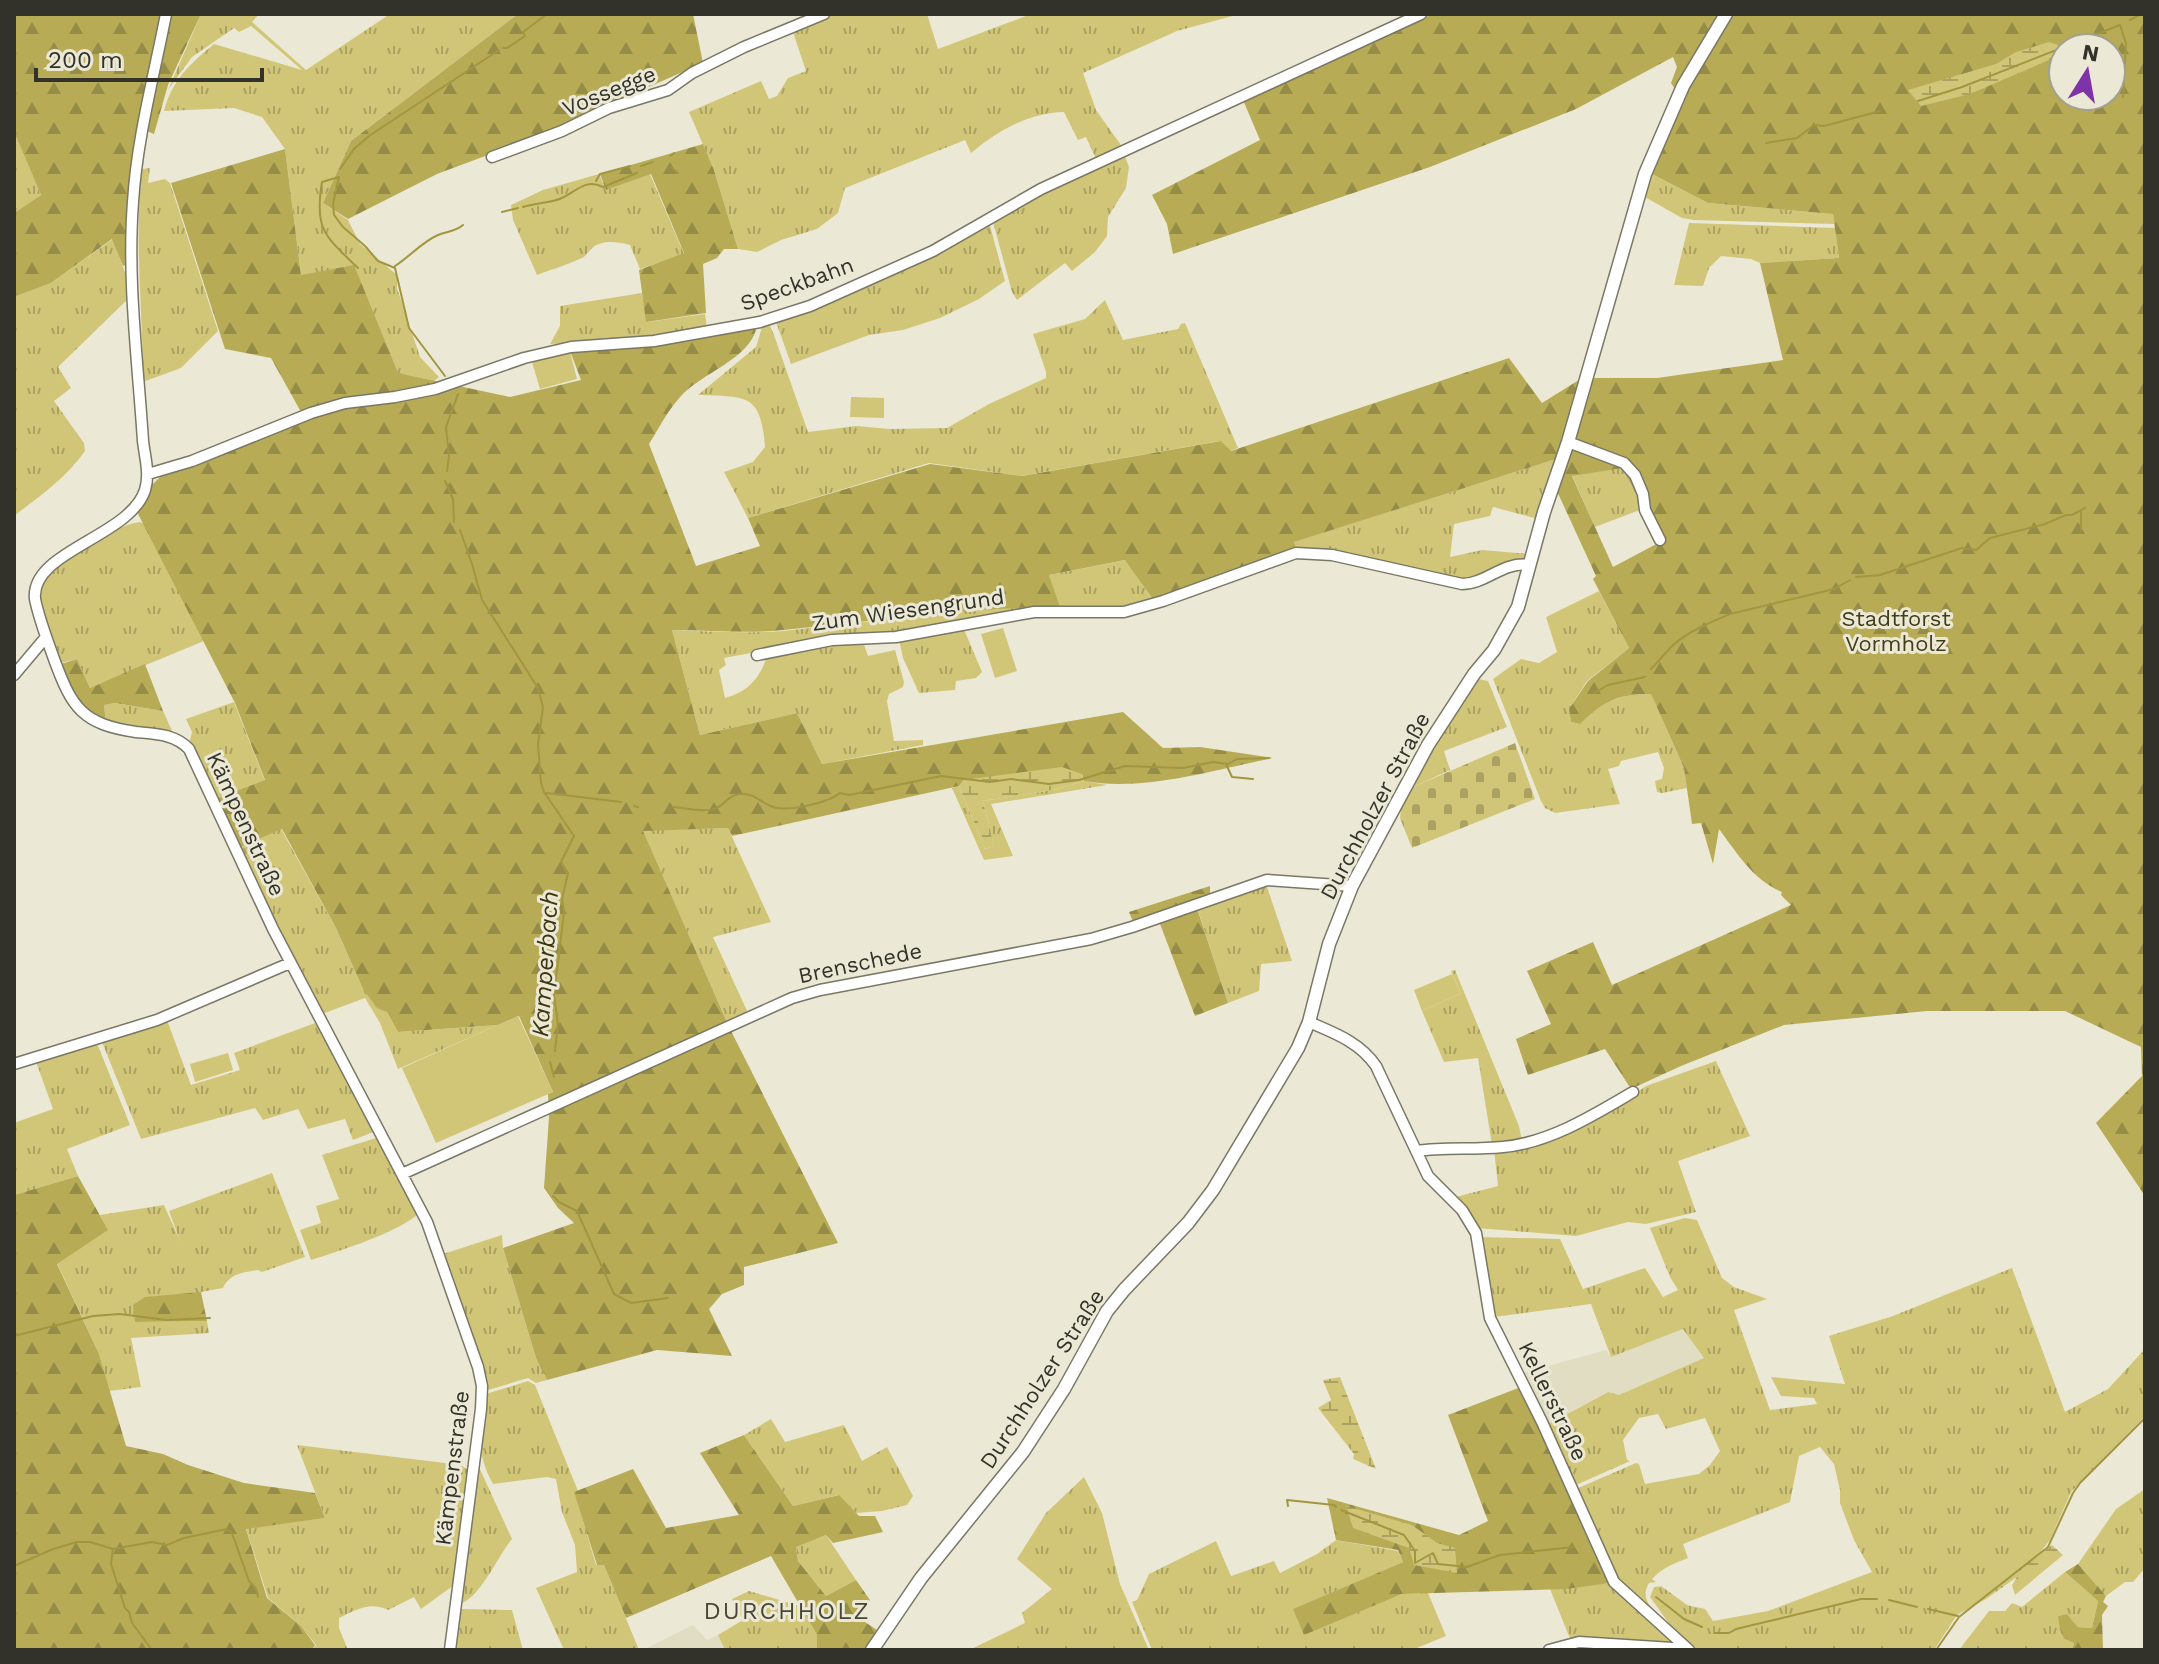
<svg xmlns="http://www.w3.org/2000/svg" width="2159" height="1664" viewBox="0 0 2159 1664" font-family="'Work Sans',sans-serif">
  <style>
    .built { fill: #e0ddc2 }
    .grass { fill: url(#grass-tufts) }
    .forest { fill: url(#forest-firs); fill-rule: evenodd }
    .wetland { fill: url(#wetland-marsh) }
    .cemetery { fill: url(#cemetery-stones) }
    .pitch { fill: #d1c678 }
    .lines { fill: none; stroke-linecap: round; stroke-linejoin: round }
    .stream { stroke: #a29640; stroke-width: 2 }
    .minor-casing { stroke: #797765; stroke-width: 13 }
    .major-casing { stroke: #797765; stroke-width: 15 }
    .minor { stroke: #fff; stroke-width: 10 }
    .major { stroke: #fff; stroke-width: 12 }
    .labels { text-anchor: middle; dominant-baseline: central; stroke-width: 6; stroke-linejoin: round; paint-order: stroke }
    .street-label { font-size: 22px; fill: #33322a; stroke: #ebe9d5 }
    .park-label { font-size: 22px; fill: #423d18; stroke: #ebe9d5 }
    .water-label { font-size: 24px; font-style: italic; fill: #3c3611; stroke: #ebe9d5 }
    .neighbourhood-label { font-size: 24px; letter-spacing: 2px; fill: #484636; stroke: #ebe9d5 }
  </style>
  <defs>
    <pattern id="grass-tufts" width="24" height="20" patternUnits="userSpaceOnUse" patternTransform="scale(2)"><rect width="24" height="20" fill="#d1c678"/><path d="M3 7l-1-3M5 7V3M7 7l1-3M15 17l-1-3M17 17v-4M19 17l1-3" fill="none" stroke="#aaa163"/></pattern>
    <pattern id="forest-firs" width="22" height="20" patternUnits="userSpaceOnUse" patternTransform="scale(2)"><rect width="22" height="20" fill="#b7ab56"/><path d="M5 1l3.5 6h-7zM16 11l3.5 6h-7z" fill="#958c47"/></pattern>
    <pattern id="wetland-marsh" width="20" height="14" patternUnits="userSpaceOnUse" patternTransform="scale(2)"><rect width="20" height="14" fill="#d1c678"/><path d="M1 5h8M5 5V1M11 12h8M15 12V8" fill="none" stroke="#aaa163"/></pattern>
    <pattern id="cemetery-stones" width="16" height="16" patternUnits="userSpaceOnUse" patternTransform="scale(2)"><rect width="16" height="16" fill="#d1c678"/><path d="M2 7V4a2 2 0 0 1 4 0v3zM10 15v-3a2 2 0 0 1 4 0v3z" fill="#aaa163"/></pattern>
  </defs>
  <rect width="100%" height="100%" fill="#ebe9d5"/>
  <path class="built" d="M1683,1329L1705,1358L1619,1395L1607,1392L1547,1425L1522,1373L1606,1350L1611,1357Z
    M693,1625L707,1640L718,1635L725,1650H643Z"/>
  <path class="grass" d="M201,14H259L252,22L306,70L390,14H518L351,141L323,203L348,220L360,244L397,275V288L420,357L439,377L434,381L397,373L301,275L285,149L262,117L234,108L164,111C172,80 190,64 214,44L302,70L251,26L239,32L234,28L192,57L168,90Z
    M830,14H927L938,49L1031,14H1240L1177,31L1083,73L1096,110L1123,148L1096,159L1086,137L1078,140L1064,112C1028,113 997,131 971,153L965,140L845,188L838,213L817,229L781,240L757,252L738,249L714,170L689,112L761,81L769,99L777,96L788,78L806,71L792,29Z
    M14,132L41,195L14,213Z
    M1124,154L1129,167L1126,188L1108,217L1107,236L1095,252L1072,271L1065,263L1017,300L1012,292L992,218Z
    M150,168L148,183L165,179L170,183L218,331L181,368L143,382C143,311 134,241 142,169Z
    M1650,173L1708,203L1833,214L1835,224L1694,220L1682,218L1643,196Z
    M599,174L606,190L650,174L684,254L640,269L630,245C618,242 602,239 591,249C588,252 586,256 582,258C567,265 552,269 537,275L513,220L511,205L543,190Z
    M989,222L1005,281L979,299L940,318L903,330L869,335L791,364L776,322Z
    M1689,223L1835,228L1839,258L1760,263L1751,259L1721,256L1709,268L1703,286L1674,285Z
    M113,239L126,276L128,299L58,367L71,388L54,401L84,443L85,451C66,478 40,496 14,516V297L51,283Z
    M642,293L647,322L705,314L707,328L650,338L550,344L560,326V306Z
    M1105,300L1123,340L1178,329L1181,324L1185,323L1238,448L1230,451L1220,441L1021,476L929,463L748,518L724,472L753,462L765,447C761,393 747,397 698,395L756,347L762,327L770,326L774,335L808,432L856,426L890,429L947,428L989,404L1046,378V372L1033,334L1085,319Z
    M1556,459L1538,519L1493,507L1490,516L1454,524L1450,557L1482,550L1528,554L1527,559L1499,568L1472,581L1297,551L1293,542Z
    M1621,467L1645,508L1595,527L1572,475Z
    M140,522L146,525L204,641L90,688L77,659L61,663C50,635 26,595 51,569C59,561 73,555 83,549C100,538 119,525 140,522Z
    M1126,560L1154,602L1134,608L1082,609L895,635L831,638L724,658L726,665L719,670L725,698C750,691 759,678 768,655L862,639L868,656L895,650L904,682L903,687L889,694L887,701L894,741L923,740V745L822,764L797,713L700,735L672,630C708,631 747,634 783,631C875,622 967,606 1059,607L1049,575Z
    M1599,591L1629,648L1587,681L1569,709L1571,722L1580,724C1606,700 1615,695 1651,694L1684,768L1687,788L1662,793L1657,792L1655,781L1662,779L1664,768L1658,752L1621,761L1619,766L1608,769L1620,804L1555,813L1545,808L1541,801L1493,679L1521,659L1539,663L1557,652L1546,617Z
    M963,627L982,672L976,678L956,681L955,690L919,693L903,658L899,640Z
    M1479,679L1488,681L1507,727L1444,751L1450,770L1413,787L1402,809L1397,806L1475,682Z
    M234,702L265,781L215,799L189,744L192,732L186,719Z
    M115,703L163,711L174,735L106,723L104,705Z
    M1084,781L1107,785L991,804L1013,856L984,860L952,788L959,786L985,849L994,846L983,801L1058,789Z
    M728,828L771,922L713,937L749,1015L728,1024L642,830Z
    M281,829L336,928L363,989L387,1012L398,1032L498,1025L398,1069L380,1023L365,998L322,1014L314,1002L238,848Z
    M1266,884L1292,961L1261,964L1259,991L1228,1003L1197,907Z
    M1455,970L1519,1126L1522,1141L1492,1145L1478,1058L1444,1062L1422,1011L1461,993L1451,971Z
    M167,1020L191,1085L240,1070L234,1053L318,1022L376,1131L353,1140L345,1119L308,1129L298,1109L263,1120L255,1108L141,1139L102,1042Z
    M96,1041L130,1125L67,1149L78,1176L14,1195V1123L53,1109L35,1059Z
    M1716,1061L1750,1136L1678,1161L1696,1212L1646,1224L1628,1222L1576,1236L1476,1228L1456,1197L1498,1186L1494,1149H1505L1626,1100L1646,1086Z
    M379,1137L419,1213C402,1231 337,1252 311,1260L300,1230L321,1223L316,1206L339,1199L322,1155Z
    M272,1173L305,1257L262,1272L258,1270C242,1273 231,1273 223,1288L201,1292L136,1322L207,1321L209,1333L131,1338L141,1387L109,1391L99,1354L57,1263L107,1230L100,1215L164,1205L180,1241L169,1211Z
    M1685,1218L1697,1220L1722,1278L1734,1287L1767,1299L1734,1310L1770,1410L1817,1404L1814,1398L1781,1396L1771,1377L1845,1384L1829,1336L1893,1316L2012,1268L2065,1412L2108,1389L2145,1349V1416L2071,1492L2050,1540L2024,1572L1986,1599L1957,1615L1934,1650H1694L1669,1628L1668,1622L1650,1597L1654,1587L1661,1586L1687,1605L1705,1609L1713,1621L1768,1611L1872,1572L1854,1540L1840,1503V1490L1834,1464L1820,1447L1799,1456L1790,1502L1683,1544L1688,1558C1675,1563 1662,1568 1652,1579L1656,1582L1649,1583C1640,1598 1651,1607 1660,1619L1616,1580L1576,1489L1636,1463L1639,1464L1645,1484L1699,1474L1710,1465L1720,1451L1705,1418L1666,1429L1658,1414L1639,1418L1623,1440L1627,1460L1630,1461L1576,1485L1547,1425L1608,1392L1619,1395L1704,1358L1683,1329L1611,1357L1591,1304L1494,1317L1481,1237L1560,1239L1583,1289L1645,1268L1663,1297L1678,1290L1670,1277L1650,1228Z
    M502,1235L503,1248L536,1358L547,1380L536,1383L528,1378L485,1391L443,1254Z
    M528,1381L535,1385L578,1491L575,1493L596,1565H604L639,1650H564L536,1588L577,1572L575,1545L562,1512L556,1479L547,1477L493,1484C474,1449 481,1432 486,1394Z
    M771,1419L785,1442L844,1425L862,1461L887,1447L913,1496L907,1505L882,1511L856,1513L838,1495L793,1506L744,1435Z
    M297,1445L461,1465L468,1470L454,1585L421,1609L414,1597L388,1610C370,1601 356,1610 339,1618V1628L348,1650H312L316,1645L301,1626L268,1598L246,1528L325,1518Z
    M478,1465L512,1539C497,1557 481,1598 458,1605Z
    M1084,1477L1102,1513L1120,1584L1149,1650H969L1025,1623L1022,1613L1052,1589L1017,1559L1046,1513Z
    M2145,1489V1568L2133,1582H2125L2106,1596L2078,1564L2116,1509Z
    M826,1535L856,1580L826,1596L798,1561L796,1546Z
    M1336,1540L1398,1551L1403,1562L1294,1609L1304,1634L1402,1594L1428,1593L1446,1636L1412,1650H1152L1132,1602L1137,1600L1149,1574L1216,1541L1231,1576L1274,1561L1280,1573L1317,1554Z
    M2065,1572L2098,1601L2092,1628L2078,1627L2067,1614L2059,1616L2060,1630L2064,1639L2074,1643V1650H1959L1989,1611H2005L2012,1603L2022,1607Z
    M1610,1583L1673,1639L1674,1643L1571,1641L1550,1589Z
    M749,1591L800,1606L817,1635V1650H725L718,1635L743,1620L732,1599Z
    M461,1609L512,1610L523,1650H453L458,1613Z"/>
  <path class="forest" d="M14,14H164L132,162L128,197L127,264L123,266L112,239L51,283L14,297V213L41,195L14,132Z
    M170,14H201L168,85L154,134L147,131Z
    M518,14H693L703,63L533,138L437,174L348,219L323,203L351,141Z
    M1434,14H2145V1196L2096,1123L2142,1076L2141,1047L2065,1011H1927L1784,1025L1681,1066L1631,1089L1605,1049L1528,1075L1516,1039L1551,1024L1527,971L1593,942L1612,985L1791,905L1781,895L1782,892C1753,880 1737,853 1719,829L1713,864L1701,823L1692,824L1684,768L1651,694C1615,695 1606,700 1580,724L1571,722L1569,709L1588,681L1629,648L1593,579L1596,576L1556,489V459L1294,542L1297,551L1154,601L1125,560L1049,575L1060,607C967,607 875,621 783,630C747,634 709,630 672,630L700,735L797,713L822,764L1123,712L1163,748L1200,747L1273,758C1214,770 1143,792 1084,781L1082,774L964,780L959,786L732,836L728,828L643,831L730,1029L838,1243L744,1267V1285L722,1294L709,1309L732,1356L657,1350L547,1380L536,1358L503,1248L574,1223L558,1208L544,1188L549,1117L548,1094L553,1092L519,1016L498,1025L398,1032L387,1012L377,1008L363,989L336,928L282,829L238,848L215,799L265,780L235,703L137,512L150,487L160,477L306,421L271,358L225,349L171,183L285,149L301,275L354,265L398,373L510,397L581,380L570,351L753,327L756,330C747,360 702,373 681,396C668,410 659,428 649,444L696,566L760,546L748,518L930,464L1022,476L1221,441L1231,451L1509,358L1542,403L1582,378H1657L1783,360L1760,263L1839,258L1833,214L1708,203L1650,173L1683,92L1675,89L1671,83L1677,67L1673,57L1576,109L1430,167L1173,254L1167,224L1152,195L1260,140L1243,100L1401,26ZM2063,48H2111V96H2063ZM1622,468L1662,541L1613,567L1572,476Z
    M703,144L714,170L738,249H724L717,258L703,264L706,313L646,322L639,270L684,253L651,174L606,190L600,174Z
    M77,659L90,688L145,664L163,711L115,703L104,705L106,723C77,708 72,692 61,664Z
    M1210,886V895L1195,902L1228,1003L1195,1016L1157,916L1134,924L1129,912Z
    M78,1176L108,1230L57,1264L99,1354L126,1446L163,1454L188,1465L244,1483L315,1493L325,1518L246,1529L267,1598L301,1626L315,1645L312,1650H14V1195Z
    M201,1292L207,1321L135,1322L133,1305L145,1297Z
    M1521,1387L1610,1583L1566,1589L1402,1594L1304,1635L1293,1609L1403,1562L1398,1550L1336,1540L1327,1498L1459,1535L1488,1521L1448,1415Z
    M744,1435L793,1506L839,1495L859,1516H875L883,1532L833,1543L826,1535L796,1547L798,1561L826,1596L856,1580L870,1600L859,1618L880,1632L865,1650H817V1635L771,1556L626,1618L604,1565H597L574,1492L633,1469L666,1528L739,1515L700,1453Z
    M2078,1564L2106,1596L2103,1602L2108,1606L2102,1615L2103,1650H2074V1643L2064,1639L2060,1630L2058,1616L2067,1614L2078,1627L2092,1628L2098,1601L2065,1572Z"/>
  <path class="wetland" d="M2049,42L2067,48H2063V54L1970,94L1921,106L1908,90L1996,64L2016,52Z
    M1062,767L1082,774L1084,781L1058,789L983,801L994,846L985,849L959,786L964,780Z
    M1340,1377L1376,1469L1353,1459L1354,1454L1318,1408L1331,1400L1323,1380Z
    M1346,1506L1412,1525L1437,1543L1455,1548L1457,1573L1414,1565L1409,1548L1353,1528Z
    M2052,1545L2063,1555L2015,1595L2012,1585L2023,1567Z"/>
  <path class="cemetery" d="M1515,743L1535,799L1412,848L1400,818L1401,809L1413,787Z"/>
  <path class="pitch" d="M570,352L577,379L540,389L532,362Z
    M851,397L884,398V418L850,417Z
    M1003,628L1017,671L995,678L981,634Z
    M1452,974L1461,993L1422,1011L1414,990Z
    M518,1016L553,1092L436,1143L402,1068Z
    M228,1053L233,1070L195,1082L190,1064Z"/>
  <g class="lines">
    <path class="stream" d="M2130,20L2141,14
      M503,48H507L525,36L523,32L547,14
      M1918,101L1962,87L2120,25L2126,43L2123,97
      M1766,143L1797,138L1814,125L1824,126L1880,111
      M670,156L674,153
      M641,166L653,162
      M672,168L678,173
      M340,169L354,149L369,136L499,50
      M339,177L333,204L334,215L343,227L365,246L378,261L395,268L409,328L445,376
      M339,177L322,182C314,230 325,236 358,268
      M596,181L600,174L630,166
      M523,207C535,203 551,203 562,198C577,191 586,178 603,187L637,173
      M502,212L518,208
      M395,266C409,257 422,242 438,235C447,231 455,232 463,225
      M447,471L449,456L446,427L458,394
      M445,481L453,499L454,522
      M2081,512V530
      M460,530L472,564L482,600L538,688L543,707L538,744L541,783L544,792L574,836L561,862L568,873L562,899L564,912L554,995L558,1024L555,1051
      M1856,577L1880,575L1962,548L1976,550L1990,538L2045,524L2066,515H2072L2085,508
      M1651,669C1659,661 1666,652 1673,645C1689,631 1711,622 1730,614L1834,589L1850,580
      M1594,693L1608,685L1645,677
      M1226,764L1232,777L1253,779
      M547,793L621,802
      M634,806L638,807
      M674,807C686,808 707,814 718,807C726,803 729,795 739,794C753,792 761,803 773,807C787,812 828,803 840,793L849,795L941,776L990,782L1011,779L1049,784L1079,780L1125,766L1183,768L1213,762L1228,764L1237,759L1269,758
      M550,1062L554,1077
      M553,1196L559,1202L577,1211L614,1294L631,1303L668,1298
      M14,1336L93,1316L120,1314L166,1320L210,1318
      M1288,1506L1287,1500L1334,1505L1336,1507
      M1341,1510L1404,1535L1415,1551V1563L1433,1553L1438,1564L1467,1567L1500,1555L1573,1547
      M113,1549L111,1564L125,1608L129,1612L132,1623L152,1650
      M14,1566L53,1549L77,1542H90L113,1549L152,1542L167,1545L184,1538L227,1529L232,1533L249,1581L256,1589L258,1597
      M1656,1597L1684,1619L1702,1627
      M1889,1600L1917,1607
      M1928,1609L1958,1616
      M1715,1633H1729L1736,1629L1861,1599H1877
      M1936,1650L1959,1617L2048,1547L2073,1493L2080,1483L2145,1418"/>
    <defs>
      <path id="minor" d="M166,14C154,76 137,138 133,202C127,280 138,363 143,441C145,458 150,474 145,490C130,537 30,551 35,599C39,619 47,639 54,659C72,708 82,724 136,732C156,734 175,734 189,749L273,929L427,1222L478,1367L482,1386L481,1409L450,1650
        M492,157L562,131L609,108L668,90L692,73L744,47L824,14
        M1568,442L1624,463L1635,475L1643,494L1645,510L1660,540
        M148,474L192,461L311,413L345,403L395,397L435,389L524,358L571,347L654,341L760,322L810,306L933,251L1041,189L1421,14
        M757,655L832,640L896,637L1034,612H1124L1163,601L1296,553L1332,555L1462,584C1486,584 1503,561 1529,565
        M14,675L46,637
        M1309,1022C1334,1033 1360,1042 1376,1066L1428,1176L1462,1210L1476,1233L1490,1318L1542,1422L1614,1582L1689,1650
        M14,1064L157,1020L290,963
        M1417,1151C1445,1147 1474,1150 1503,1147C1549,1143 1594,1115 1633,1092
        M402,1174L792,998L820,990L1091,939L1132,927L1267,880L1352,886
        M1549,1650L1579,1642L1688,1649"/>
      <path id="major" d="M872,1650L921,1578L1023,1452L1064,1389L1107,1311L1124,1290L1188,1223L1213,1190L1298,1048L1309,1022L1329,944L1352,886L1428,745L1474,674L1494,650L1518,607L1544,512L1568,442L1645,174L1683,86L1726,14"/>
    </defs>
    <use href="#minor" class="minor-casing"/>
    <use href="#major" class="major-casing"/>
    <use href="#minor" class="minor"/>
    <use href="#major" class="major"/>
  </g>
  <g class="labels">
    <g class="street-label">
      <text transform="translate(609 91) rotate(-22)">Vossegge</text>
      <text transform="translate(797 284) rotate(-20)">Speckbahn</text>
      <text transform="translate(908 610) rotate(-8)">Zum Wiesengrund</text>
      <text transform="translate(1375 806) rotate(-62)">Durchholzer Straße</text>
      <text transform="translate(246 824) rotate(65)">Kämpenstraße</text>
      <text transform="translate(860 963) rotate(-12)">Brenschede</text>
      <text transform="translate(1042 1379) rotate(-57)">Durchholzer Straße</text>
      <text transform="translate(1553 1401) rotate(64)">Kellerstraße</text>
      <text transform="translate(452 1468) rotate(-83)">Kämpenstraße</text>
    </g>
    <g class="park-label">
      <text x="1896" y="618">Stadtforst<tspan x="1896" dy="25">Vormholz</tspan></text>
    </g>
    <g class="water-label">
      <text transform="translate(545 964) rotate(-86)">Kamperbach</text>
    </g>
    <g class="neighbourhood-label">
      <text x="787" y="1611">DURCHHOLZ</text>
    </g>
  </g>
  <rect width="2159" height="1664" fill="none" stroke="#33322a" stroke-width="32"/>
  <g transform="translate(2087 72) rotate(11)"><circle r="38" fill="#ebe9d5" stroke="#a1a091" stroke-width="2"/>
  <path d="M0-6L14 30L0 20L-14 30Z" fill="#7e34a6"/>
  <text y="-12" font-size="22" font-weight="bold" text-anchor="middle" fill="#33322a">N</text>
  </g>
  <path d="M36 68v12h226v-12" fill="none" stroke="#33322a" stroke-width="4"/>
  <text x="48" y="68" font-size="24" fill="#33322a" stroke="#ebe9d5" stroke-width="6" paint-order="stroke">200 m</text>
</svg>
